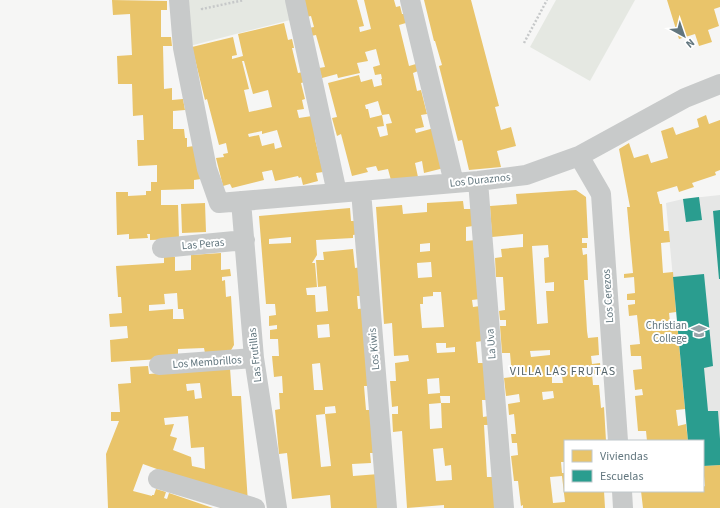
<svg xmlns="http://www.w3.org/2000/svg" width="720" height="508" viewBox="0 0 720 508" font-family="'Source Sans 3',sans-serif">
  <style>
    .built { fill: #e6e7e6 }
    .green { fill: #e5e8e2 }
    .homes { fill: #e9c46a; fill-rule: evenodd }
    .schools { fill: #2a9d8f }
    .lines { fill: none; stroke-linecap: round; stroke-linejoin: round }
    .path { stroke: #c6c8c9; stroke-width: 2.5; stroke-dasharray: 2 2; stroke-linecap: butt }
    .street { stroke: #c8caca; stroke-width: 20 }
    .labels { text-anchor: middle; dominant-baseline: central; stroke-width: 4; stroke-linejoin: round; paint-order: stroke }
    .street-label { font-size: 11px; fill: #62767e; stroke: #fff }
    .poi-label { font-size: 11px; fill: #62767e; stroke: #fff; text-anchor: end }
    .neighbourhood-label { font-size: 12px; letter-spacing: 1px; fill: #546369; stroke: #fff }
  </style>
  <rect width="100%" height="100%" fill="#f6f6f5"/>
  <path class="built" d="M720,195V465L703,466V441H688L666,203L683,199Z"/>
  <path class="green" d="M183,0H289L294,19L186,47Z
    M556,0H635L590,81L530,47Z"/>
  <path class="homes" d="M112,0L167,1V10H161V37H171L172,46H163L164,89L172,88V100L183,99L185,110L173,111V129H184L185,138H187V147L194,146L201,179L194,180V189L161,190V205H178L179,239L150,240V234H147L148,238L129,239V234L117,235L116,192H128V196L146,195V191H151V182H157V165L138,166L137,140H144L143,115L133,116L132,84H118L117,56L132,55L130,14L113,15Z
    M302,0H357L364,26L359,27L360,32L371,29L364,0H394L396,7L400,6L402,14H404L406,23L399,25L409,66L416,64L418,71L413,73L417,91L421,90L427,114L421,115L424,127L415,129L416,133L434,128L444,168L424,173L422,161L415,163L418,177L392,184L388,169L378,171L376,166L366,168L368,172L352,176L341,134L337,136L332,118L337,117L328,83L359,75L361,82L372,79L374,87L382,85L381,79H382L381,74L375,75L373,67L380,65L376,49L365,52L368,61L357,63L360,73L338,78L337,74L322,78L319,68L325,67L316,35L311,36L309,28L314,27L311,16L306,17ZM378,101L382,115L389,114L392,123L386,124L388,135L380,137L377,127L384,126L382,115L370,118L368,109H366L365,105Z
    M424,0H471L499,106L495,107L501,130L511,127L516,146L497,151L501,167L469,170L462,140L458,141L439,66L442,65L435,41H434Z
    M667,0H720V7L714,9L719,26L708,30L712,42L699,46L695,34L679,39Z
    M284,23L288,40L292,39L294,48H292L298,73L303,72L305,82L301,83L305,99L302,100L304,109L297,110L299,118L312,116L317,138L315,139L323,172L316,173L318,181L303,185L301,177L299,178L298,176L275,181L272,170L262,172L264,180L232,188L230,184L223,186L216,158L224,157L223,154L228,153L226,143L219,145L207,99L205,100L192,47L233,37L237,55L232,56V59L243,56L238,34ZM242,61H244L253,94L268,90L272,107L249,112L244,90L249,89ZM277,130L282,147L275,149L274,143L262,146L259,135L249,137L248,134L262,131V134Z
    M706,115L709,124L720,120V170L715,172L716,175L692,183L694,187L679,192L677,186L657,192L660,204H662L664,231H669L670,242L661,243L663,273L673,272L676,312L669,313L670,322H677L685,409L676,410L678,426L686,424L688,441H647L646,431H638L635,396L643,395L642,389L635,390L633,370L642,369L641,356H631L630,345L640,344L637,315L629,316L628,305L635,304V300H627V294L635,293L634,277L624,278V274L633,273L627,207H630L619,149L629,143L634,158L648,154L651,163L668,158L661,131L673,127L676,135L699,127L697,119Z
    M576,190L586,197L588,238H582V243H587V248H582L583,255L587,254L588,280H584L587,331L588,338L598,337L599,355L591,356L592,364L600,363L601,373L592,374L593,385H599L601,408L604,407L606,441H565V462H561L562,473H565V491H604L605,508H523V505L521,506L518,481H514L511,456L518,455L517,443H512L511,434H516L514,414L509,415L508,404L520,402L519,394L506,396L504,378L512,377L510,353H502L500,326H506V320H500L499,311L505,310L503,277H496L495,258L502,257L501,249L523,247V234L492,237L490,206L517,204L516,194ZM548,245L549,257L544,258L545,283L554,282V291H546L548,323L537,324L532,246ZM550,350V355L531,357L530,351ZM552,376H562L563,383H552ZM553,391L554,398L543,400L542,392ZM562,476L565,502L553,503L550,477Z
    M463,201L464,209H472L473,226L466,227V241L476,240L480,299L472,300L473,307L480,306L482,341L476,342L478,363H484L487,400H482L483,417L489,416L490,425H484L487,477H494L497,508H444V505L407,508L402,431L393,432L392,414H398V406L392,407L390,381H396L395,363L409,361L408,355L394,356L392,323L384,324L376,207L402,205L403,214L427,212V203ZM430,243V251L420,252V244ZM431,262L432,277L418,278L417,263ZM433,292H441L444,327L422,328L420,304H423V297L433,296ZM436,343H446V348L455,347V352L437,353ZM439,378L440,393L428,394L427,379ZM440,396H450V403H441L442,428L430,429L429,404L441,403ZM443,448L445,466L451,465L452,480L436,481L433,449Z
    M205,203L206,232L182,233L181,204Z
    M350,208L351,221H358L359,234L353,235V238L316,240L317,255L312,263H315L317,287L306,288L307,295H315L316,312L328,311L326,286L318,287L316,260H324L323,252L353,249L355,268L361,267L363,296H357L358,309L366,308L372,386H364L366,410H372L375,453H370L371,463L352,464L353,476L379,474L381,508H331L330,495L292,499L287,453L279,454L275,410L280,409L279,393H283L282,376L274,377L272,356H279L278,339H270V330L277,329V325L269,326V316L276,315L275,304H266L259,216ZM291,237V243L269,244V239ZM329,324L330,337L318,338L317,325ZM320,363L323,390H314L312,364ZM335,406L336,413L325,414L331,466L321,467L316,415L325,414V407Z
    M221,253V270L230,269L231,276L222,277V281L225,280L226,297L231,296L234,345L230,352L205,353L204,348L178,349V358L111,362L110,340L128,338L127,326L110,327L109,314L122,313L121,297H118L116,266L164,263V257H175V271L191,270V255ZM177,293L178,309H183L184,319H173V309L149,311V305L165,304L164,294Z
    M148,366L149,374L230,368L232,396H241L248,503L193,482L143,464L133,491L152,496V495H154L156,489L166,492L164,498L167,499L169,493L213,508H108L106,454L119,421H111V412H120L118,384L131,383L130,367ZM200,383L202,398L195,399L194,390L187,391L186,384ZM188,416L191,448L204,447L205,469L192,466L191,457L173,450L177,438L170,436L174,424L165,425L164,418Z
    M720,465V508H643L641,491H703V487L705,486L703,466Z"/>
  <path class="schools" d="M699,197L702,220L686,222L683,199Z
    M720,210V279H719L713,211Z
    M704,274L713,366L704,368L708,411H718L720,439V465L703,466V441H688L673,277Z"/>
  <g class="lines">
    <path class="path" d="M202,8V9L244,0
      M524,43L547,0"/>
    <path class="street" d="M179,0L183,48L207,169L219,203L478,181L526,175L579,156L685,98L720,84
      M295,0L337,193
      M410,0L454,183
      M579,156L601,194L618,441
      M478,181L504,508
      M361,191L387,508
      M241,201L254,358L277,508
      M162,248L245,240
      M159,365L254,358
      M158,479L255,508
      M622,491L623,508"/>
  </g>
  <defs>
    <symbol id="school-bare" viewBox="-9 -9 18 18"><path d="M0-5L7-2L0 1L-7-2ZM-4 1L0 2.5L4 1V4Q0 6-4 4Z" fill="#96a3a8" stroke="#fff" stroke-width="2.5" paint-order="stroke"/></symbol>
  </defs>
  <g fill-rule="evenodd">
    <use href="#school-bare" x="688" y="320" width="22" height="22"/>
  </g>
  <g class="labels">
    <g class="street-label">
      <text transform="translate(480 180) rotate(-6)">Los Duraznos</text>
      <text transform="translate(203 244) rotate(-5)">Las Peras</text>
      <text transform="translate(608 296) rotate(-94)">Los Cerezos</text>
      <text transform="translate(491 344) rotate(-94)">La Uva</text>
      <text transform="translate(374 349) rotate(-95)">Los Kiwis</text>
      <text transform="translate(255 355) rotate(-96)">Las Frutillas</text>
      <text transform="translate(207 362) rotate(-4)">Los Membrillos</text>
    </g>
    <g class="poi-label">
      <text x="687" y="325">Christian<tspan x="687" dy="13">College</tspan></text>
    </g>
    <g class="neighbourhood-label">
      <text x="563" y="371">VILLA LAS FRUTAS</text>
    </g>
  </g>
  <rect x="564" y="440" width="140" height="52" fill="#ffffff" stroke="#c0c8cb"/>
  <rect x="572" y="450" width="20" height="12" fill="#e9c46a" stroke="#c0c8cb"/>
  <text x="600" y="460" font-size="12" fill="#62767e">Viviendas</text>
  <rect x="572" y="470" width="20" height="12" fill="#2a9d8f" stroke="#c0c8cb"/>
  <text x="600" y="480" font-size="12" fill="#62767e">Escuelas</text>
  <g transform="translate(684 36) rotate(140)" stroke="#ffffff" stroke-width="3" paint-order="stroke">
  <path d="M0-3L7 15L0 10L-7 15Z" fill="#62767e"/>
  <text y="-6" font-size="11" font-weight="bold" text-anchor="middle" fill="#62767e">N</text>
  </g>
</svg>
